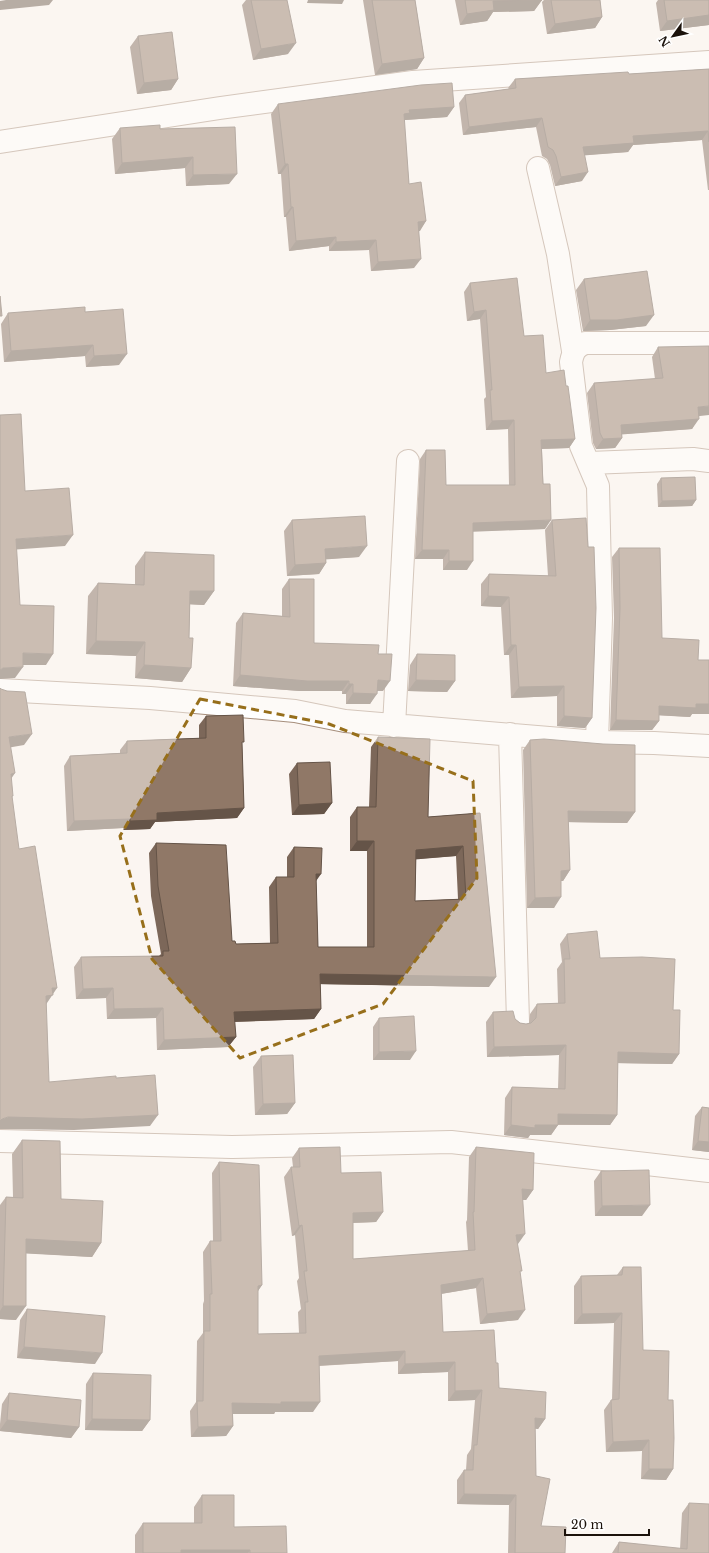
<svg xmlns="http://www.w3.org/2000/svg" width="709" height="1553" viewBox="0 0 709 1553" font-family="'Libre Baskerville',serif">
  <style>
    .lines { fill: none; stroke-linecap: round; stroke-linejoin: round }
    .street-casing { stroke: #a68e7c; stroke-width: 24 }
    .street { stroke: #fff; stroke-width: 22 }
    .wall { fill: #7c6759; fill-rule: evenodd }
    .shaded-wall { fill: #655448 }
    .building { fill: #907867; stroke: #655448; fill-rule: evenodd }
    .marked { fill: none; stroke: #976f1b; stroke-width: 3; stroke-dasharray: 8 5; stroke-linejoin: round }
  </style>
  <rect width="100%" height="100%" fill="#fbf5f1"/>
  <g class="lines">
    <defs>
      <path id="street" d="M0,142L220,108L413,82L709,62
        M538,168L558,254L573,351
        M589,463L693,459L709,461
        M0,690L150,698L295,711L345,721L597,742L654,743L709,746
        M394,726L408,461
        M510,734L518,1022
        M597,742L601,618L598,486L581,446L571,362C573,352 575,347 585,343H709
        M0,1141L232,1147L451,1142L709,1171"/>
    </defs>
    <use href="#street" class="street-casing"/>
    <use href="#street" class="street"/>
  </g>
  <path class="wall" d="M246,0H287L288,54L253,60L242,5Z
    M363,0H415L424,58L417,69L375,75Z
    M455,0H542L534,11L493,12L487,21L460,25Z
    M544,0H600L602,17L595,28L547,34L542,2Z
    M658,0H709V25L660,31L656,3Z
    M138,36L178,79L171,90L137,94L130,47Z
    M709,69V190H708L702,140L633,145L628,152L584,155L582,181L555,186L550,165L547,159L542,156L536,127L463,135L459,103L465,95L509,89L508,88L515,79L629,74Z
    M278,104L454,107L447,117L405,120L404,121L409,184L426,221L419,231L414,268L371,271L369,250L329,251V246L289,251L286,217H284L281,174H278L271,114Z
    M120,128L160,129L229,184L186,186L185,168L115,174L112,139Z
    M584,279L646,326L610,330L583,331L576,290Z
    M470,283L524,336L546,373L575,439L569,448L542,449L545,529L473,531L467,570H443V559H415L420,459L426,450L446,485H509L508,429L486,430L484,399L486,397L480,319L467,321L464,292Z
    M85,312L119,365L86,367L85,356L4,362L1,324L8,313Z
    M658,347L699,416L692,429L622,434V438L615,448L596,449L593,443L587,393L594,383L655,379L652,357Z
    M661,478L696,500L692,506L658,507L657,484Z
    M292,520L359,557L326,559V563L319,574L287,576L284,531Z
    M552,520L592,718L585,728L557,726V696L511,698L509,655H504L501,607L481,606V584L489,574L548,576L545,530Z
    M619,548L662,638L698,660H709V714H692L690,717L659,715V721L652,730H610L614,618L612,557Z
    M145,552L214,591L204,605L190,604L189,638L191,668L182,682L135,678L136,656L86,654L88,596L98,583L135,585V566Z
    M289,579L314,643L378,654L383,691H377L370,704H346V694H342V691H300L233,686L236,623L243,613L282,616V589Z
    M417,654L455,681L447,692L408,691L410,665Z
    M206,716L242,745L244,808L237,818L155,822L150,829L123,830V828L67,831L64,766L70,756L120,753V750L127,741L199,738V725Z
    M378,737L428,817L480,813L489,987L320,984L321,1009L314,1019L234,1022L236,1037L228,1047L157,1050L156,1018L107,1019L106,998L76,999L74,967L81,957L159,956L161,954L151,896L149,853L156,843L232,941L236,944L270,943L269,887L276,877H287V857L294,847L316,881L318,947H367V851H350V817L357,807H369L371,747ZM456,856L458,899L415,901L416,859Z
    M530,740L635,812L627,823L568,822L570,870L563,881H561L554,908H527L523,750Z
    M297,763L332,803L324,814L292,815L289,774Z
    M567,934L600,958L673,1010L679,1054L672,1064L618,1063L617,1115L610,1125H558L551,1135H530L528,1138L504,1135L505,1098L512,1087L558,1089L559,1055L487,1057L486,1022L493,1012L515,1019L520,1023L526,1024L529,1023L530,1014L537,1004L558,1003L557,969L562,962L560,944Z
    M379,1018L410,1060H373V1027Z
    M261,1056L295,1103L287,1114L255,1115L253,1067Z
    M702,1107L709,1108V1152L692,1150L695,1116Z
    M22,1140L61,1199L101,1243L92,1257L26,1253L16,1320L0,1319V1205L6,1197H13L12,1154Z
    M476,1147L533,1190L526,1200H522L517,1244L520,1273L518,1320L480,1324L476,1288L441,1294L443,1332L496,1363L499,1388L545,1419L538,1429L535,1428L536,1476L541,1526L565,1553H508L509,1505L457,1504V1480L464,1470H466L467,1455L471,1449L475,1400L448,1401V1372L398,1374V1361L319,1366L313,1412H275L274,1414H233V1426L226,1436L191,1437L190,1411L196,1402L197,1341L203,1333V1304L204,1301L203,1252L210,1241H213L212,1173L219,1162L262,1285L258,1291V1334L299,1333L298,1312L301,1309L297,1281L299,1278L295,1235L292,1236L284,1177L291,1167H293L292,1158L299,1148L341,1173L383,1212L376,1222L353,1223V1259L468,1251L466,1222L467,1220L469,1157Z
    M601,1171L642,1216H595L594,1181Z
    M623,1267L643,1350L668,1400L673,1469L666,1480L641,1479L642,1451L606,1452L604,1410L611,1400H612L614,1323L574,1324V1286L581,1276L617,1275Z
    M27,1309L95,1364L17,1358L20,1320Z
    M93,1373L150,1420L142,1431L85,1430L86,1384Z
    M9,1393L79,1427L71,1438L0,1431V1424L2,1404Z
    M202,1495L234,1527L287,1553H135V1535L143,1523H194V1507Z
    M689,1503L709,1553H612L619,1542L680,1549L682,1513Z"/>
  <path class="shaded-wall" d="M6,0H53L49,5L0,10V1Z
    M308,0H344L342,4L307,3Z
    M542,0L534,11L493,12L487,21L460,25L467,14L493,1Z
    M709,15V25L660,31L667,21Z
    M602,17L595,28L547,34L555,24Z
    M296,43L288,54L253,60L261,49Z
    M424,58L417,69L375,75L382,64Z
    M178,79L171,90L137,94L144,83Z
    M454,107L447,117L405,120L403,123L404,114L409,110Z
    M542,118L536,127L463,135L469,127Z
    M708,131L702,140L633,145L628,152L577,156L583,147L633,136Z
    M193,157L185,168L115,174L122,163Z
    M285,164H288L281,174H278Z
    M588,172L582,181L555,186L561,177Z
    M237,174L229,184L186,186L193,175Z
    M291,207H293L286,217H284Z
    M426,221L420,231L412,232L418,222Z
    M336,237L329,246L289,251L296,241Z
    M376,240L369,250L329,251L336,242Z
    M421,259L414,268L371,271L378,262Z
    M486,310L480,319L467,321L474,312Z
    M654,315L646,326L610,330L583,331L590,320Z
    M93,345L85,356L4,362L11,351Z
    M127,354L119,365L86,367L94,356Z
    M709,406V415L691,417L698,407Z
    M699,419L692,429L615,435L621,425Z
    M514,420L508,429L486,430L492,421Z
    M622,438L615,448L596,449L603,439Z
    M575,439L569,448L535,449L541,440Z
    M696,500L692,506L658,507L662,501Z
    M551,520L545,529L467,532L473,523Z
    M73,535L65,546L9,550L16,539Z
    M367,546L359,557L318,560L325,549Z
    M422,550H449L443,559H415Z
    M449,561H473L467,570H443Z
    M326,563L319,574L287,576L295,565Z
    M190,591H214L204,605L181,604Z
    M488,596L509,597L501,607L481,606Z
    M96,641L145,642L136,656L86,654Z
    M511,645H516L509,655H504Z
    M23,653L53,654L46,665H15Z
    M144,665L191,668L182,682L135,678Z
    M23,667L15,678L0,679V670L3,668Z
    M240,675L349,681L342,691H300L233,686Z
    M378,680L390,681L383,691L371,690Z
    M416,680L455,681L447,692L408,691Z
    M349,684H353L346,694H342Z
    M564,686L557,696L511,698L519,687Z
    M353,693L377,694L370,704H346Z
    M696,704H709V714H692L690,717L652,715L659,706Z
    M564,716L592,718L585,728L557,726Z
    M616,720L659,721L652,730H610Z
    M32,734L24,745L1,749L9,737Z
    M15,773L7,785L11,774Z
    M332,803L324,814L292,815L299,805Z
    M244,808L237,818L155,822L150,829L123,830L130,821L157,813Z
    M568,811L635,812L627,823L560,822Z
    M130,819L123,828L67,831L74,821Z
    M357,841H374L367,851H350Z
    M463,846L456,856L409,860L416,850Z
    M570,870L563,881H554L561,871Z
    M316,874H321L314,884Z
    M561,897L554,908H527L535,898Z
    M320,974L496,977L489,987L313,984Z
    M52,988H57L45,1006L38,1007Z
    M113,988L106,998L76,999L83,989Z
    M163,1008L156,1018L107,1019L114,1009Z
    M321,1009L314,1019L227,1022L234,1012Z
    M236,1037L228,1047L157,1050L164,1040Z
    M566,1045L559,1055L487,1057L494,1047Z
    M416,1051L410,1060H373L379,1052Z
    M618,1052L679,1054L672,1064L611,1063Z
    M295,1103L287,1114L255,1115L263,1104Z
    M558,1114L617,1115L610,1125L551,1124Z
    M158,1115L150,1126L74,1130L0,1129V1121L2,1119L8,1117Z
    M511,1125H558L551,1135H530L528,1138L504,1135Z
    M698,1141L709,1142V1152L692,1150Z
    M522,1189L533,1190L526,1200L515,1199Z
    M650,1205L642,1216H595L602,1206Z
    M383,1212L376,1222L346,1223L353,1213Z
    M302,1225L295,1235L292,1236L299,1226Z
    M525,1234L518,1244L509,1245L516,1235Z
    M26,1239L101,1243L92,1257L17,1253Z
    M483,1278L476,1288L434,1295L441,1285Z
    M262,1285L255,1295L258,1286Z
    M3,1306H26L16,1320L0,1319V1311Z
    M525,1310L518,1320L480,1324L487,1314Z
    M622,1313L614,1323L574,1324L582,1314Z
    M24,1347L102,1353L95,1364L17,1358Z
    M405,1351L398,1361L312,1366L319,1356Z
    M455,1362L448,1372L398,1374L405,1364Z
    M482,1390L475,1400L448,1401L455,1391Z
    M281,1402H320L313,1412H275L274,1414H225L232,1403Z
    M535,1418L545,1419L538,1429L527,1428Z
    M92,1419L150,1420L142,1431L85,1430Z
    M7,1420L79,1427L71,1438L0,1431V1430Z
    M233,1426L226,1436L191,1437L198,1427Z
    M649,1440L642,1451L606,1452L613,1442Z
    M649,1469H673L666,1480L641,1479Z
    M464,1494L516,1495L509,1505L457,1504Z
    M181,1550H250L248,1553H179Z"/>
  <path class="building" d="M251,0H287L296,43L261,49Z
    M372,0H415L424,58L382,64Z
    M465,0H542L493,1L494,10L467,14Z
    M551,0H600L602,17L555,24Z
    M664,0H709V15L667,21Z
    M172,32L178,79L144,83L138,36Z
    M709,69V142L708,131L633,136L634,143L583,147L588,172L561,177L556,156L553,150L548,147L542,118L469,127L465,95L516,88L515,79L628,72L629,74Z
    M452,83L454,107L409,110L410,113L404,114L409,184L421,182L426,221L418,222L421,259L378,262L376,240L336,242V237L296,241L293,207H291L288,164H285L278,104L421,85Z
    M160,125V129L235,127L237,174L193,175V157L122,163L120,128Z
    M647,271L654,315L617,320H590L584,279Z
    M517,278L524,336L543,335L546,373L564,370L566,386H568L575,439L541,440L543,484H550L551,520L473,523V561H449V550H422L426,450H445L446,485H515L514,420L492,421L490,390H492L486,310L474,312L470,283Z
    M0,296L2,316H0Z
    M85,307V312L123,309L127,354L94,356L93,345L11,351L8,313Z
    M709,346V406L698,407L699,419L621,425L622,438L603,439L600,433L594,383L663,378L658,347Z
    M21,414L25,491L69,488L73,535L16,539L20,605L54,606L53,654L23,653V667L3,668L0,670V415Z
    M695,477L696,500L662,501L661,478Z
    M365,516L367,546L325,549L326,563L295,565L292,520Z
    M586,518L588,547H594L596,608L592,718L564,716V686L519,687L516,645H511L509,597L488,596L489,574L556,576L552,520Z
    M619,548H660L662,638L699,640L698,660H709V704H696V708L659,706V721L616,720L620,608Z
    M145,552L214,555V591H190L189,638H193L191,668L144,665L145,642L96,641L98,583L144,585Z
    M289,579H314V643L379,645L378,654H392L390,681L378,680L377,694L353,693V684H349V681H307L240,675L243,613L290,617Z
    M417,654L455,655V681L416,680Z
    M0,688L1,689L7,691L25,692L32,734L9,737L15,773L11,774L13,796H12L19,849L35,846L57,988H52L53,995L46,996L49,1082L116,1076V1078L155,1075L158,1115L82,1119L8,1117L2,1119L0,1121Z
    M243,715L244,742H242L244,808L157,813V820L130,821V819L74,821L70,756L127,753V741L206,738V716Z
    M378,737L430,739L428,817L480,813L496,977L320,974L321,1009L234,1012L236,1037L164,1040L163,1008L114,1009L113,988L83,989L81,957L163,956V951H169L158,886L156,843L226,845L232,941H235L236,944L278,943L276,877H294V847L322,848L321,874H316L318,947H374V841H357V807H376ZM463,846L466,899L415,901L416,850Z
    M544,739L603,744L635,745V812L568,811L570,870L561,871V897L535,898L530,740Z
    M330,762L332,803L299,805L297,763Z
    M597,931L600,958L642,957L675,959L673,1010H680L679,1054L618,1052L617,1115L558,1114V1125H535V1128L511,1125L512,1087L565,1089L566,1045L494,1047L493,1012L513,1011L515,1019L520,1023L526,1024L531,1023L536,1018L537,1004L565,1003L564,959H570L567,934Z
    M414,1016L416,1051L379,1052V1018Z
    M293,1055L295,1103L263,1104L261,1056Z
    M702,1107L709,1108V1142L698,1141Z
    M22,1140L60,1141L61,1199L103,1201L101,1243L26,1239V1306H3L6,1197L23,1198Z
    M340,1147L341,1173L381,1172L383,1212L353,1213V1259L475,1250L473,1212H474L476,1147L534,1153L533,1190L522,1189L525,1234L516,1235L522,1271H520L525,1310L487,1314L483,1278L441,1285L443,1332L494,1330L496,1363H498L499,1388L546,1392L545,1419L535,1418L536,1476L550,1479L541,1526L566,1527L565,1553H515L516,1495L464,1494V1470H473L474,1445H477L482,1390L455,1391V1362L405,1364V1351L319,1356L320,1402H281V1404L232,1403L233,1426L198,1427L197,1401H203L204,1331H210V1294H212L210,1241H221L219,1162L259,1165L262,1285L258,1286V1334L306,1333L305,1302H308L304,1271H307L302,1225L299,1226L291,1167H300L299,1148Z
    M649,1170L650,1205L602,1206L601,1171Z
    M623,1267H641L643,1350L669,1351L668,1400H673L674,1438L673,1469H649V1440L613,1442L611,1400L619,1399L622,1313L582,1314L581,1276L622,1275Z
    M27,1309L105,1316L102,1353L24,1347Z
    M93,1373L151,1375L150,1420L92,1419Z
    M9,1393L81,1400L79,1427L7,1420Z
    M202,1495H234V1527L286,1526L287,1553H250V1550H181V1553H143V1523H202Z
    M689,1503L709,1504V1553H618L619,1542L687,1549Z"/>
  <path d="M0 0H709V1553H0ZM200,699L329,724L473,781L477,878L383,1004L240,1058L152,959L120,836Z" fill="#fbf5f1" fill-opacity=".55" fill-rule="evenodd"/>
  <path class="marked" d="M200,699L329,724L473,781L477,878L383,1004L240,1058L152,959L120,836Z"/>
  <g transform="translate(673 36) rotate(237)" stroke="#ffffff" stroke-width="3" paint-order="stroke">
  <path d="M0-3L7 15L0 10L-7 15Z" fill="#1b120b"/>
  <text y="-6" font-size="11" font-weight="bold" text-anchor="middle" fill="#1b120b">N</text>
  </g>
  <path d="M565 1529v6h84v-6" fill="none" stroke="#1b120b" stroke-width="2"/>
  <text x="571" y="1529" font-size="12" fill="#1b120b" stroke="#ffffff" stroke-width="3" paint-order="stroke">20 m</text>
</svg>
